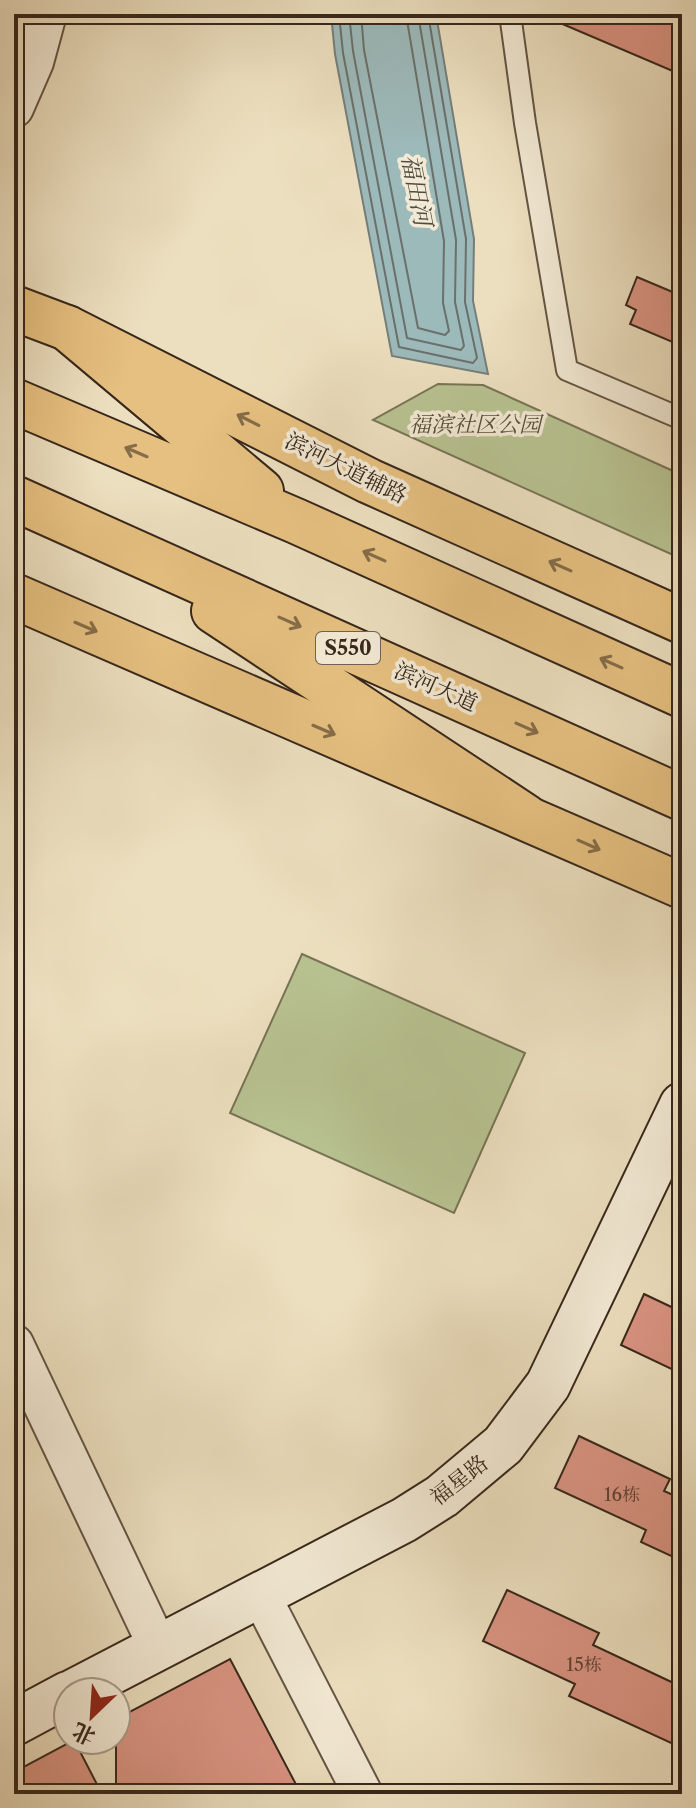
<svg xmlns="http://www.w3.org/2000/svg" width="696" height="1808" viewBox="0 0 696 1808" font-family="'Libre Caslon Text','Noto Serif SC',serif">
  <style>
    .green { fill: #b8c291; stroke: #787456; stroke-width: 2 }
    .water { fill: #9dbabb; stroke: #747f7b; stroke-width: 2 }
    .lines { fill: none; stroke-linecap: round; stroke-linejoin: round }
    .shore { stroke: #6a706b; stroke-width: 2 }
    .building { fill: #da9483; stroke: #37271b; stroke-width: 2 }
    .lane-casing { stroke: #645544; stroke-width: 24 }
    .street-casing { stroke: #645544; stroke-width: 42 }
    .secondary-casing { stroke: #37271b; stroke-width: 48 }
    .primary-casing { stroke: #37271b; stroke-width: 48 }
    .highway-casing { stroke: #37271b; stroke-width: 48 }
    .lane { stroke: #f3ead5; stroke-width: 20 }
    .street { stroke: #f3ead5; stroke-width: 38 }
    .secondary { stroke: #f3ead5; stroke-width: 44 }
    .primary { stroke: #e6c080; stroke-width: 44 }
    .highway { stroke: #e6c080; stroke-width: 44 }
    .oneway { stroke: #866c48 }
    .labels { text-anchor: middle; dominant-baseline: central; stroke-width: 7; stroke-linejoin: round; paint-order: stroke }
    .number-label { font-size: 18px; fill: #604235 }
    .shield { fill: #f3ead5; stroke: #6f6253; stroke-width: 2 }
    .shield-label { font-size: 20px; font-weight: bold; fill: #37271b }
    .park-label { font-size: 22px; font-style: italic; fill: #574e38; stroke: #f3ead5 }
    .street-label { font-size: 22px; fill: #37271b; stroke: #f3ead5 }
    .water-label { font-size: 24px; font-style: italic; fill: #504c43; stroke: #f3ead5 }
  </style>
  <rect width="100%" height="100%" fill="#ecdfbf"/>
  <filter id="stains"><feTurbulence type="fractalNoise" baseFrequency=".0025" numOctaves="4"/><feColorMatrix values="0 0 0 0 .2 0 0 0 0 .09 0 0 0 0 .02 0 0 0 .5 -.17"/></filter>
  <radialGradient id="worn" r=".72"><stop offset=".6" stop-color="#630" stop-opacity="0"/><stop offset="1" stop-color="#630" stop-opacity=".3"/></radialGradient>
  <path class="green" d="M438,384L483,385L682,475V559L373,420Z
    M302,954L525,1053L454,1213L230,1113Z"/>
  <path class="water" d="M331,14H436L474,239L473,301L488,374L392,356L335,54Z"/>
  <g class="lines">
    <path class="shore" d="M339,14L343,53L399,347L473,363L477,358L465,302L466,239L428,14
      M349,14L353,51L407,338L461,350L464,346L455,302L456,240L418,14
      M361,14L364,50L418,328L445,335L449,331L443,303L444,241L406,14"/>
  </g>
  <path class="building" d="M539,14H682V75Z
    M637,277L682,296V346L630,324L636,310L626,305Z
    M644,1294L682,1312V1374L621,1345Z
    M579,1436L670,1479L664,1491L682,1499V1561L641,1542L646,1530L555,1488Z
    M507,1590L599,1633L593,1645L682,1687V1748L569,1696L575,1684L483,1641Z
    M230,1659L301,1794H116V1719Z
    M74,1740L102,1794H14V1772Z"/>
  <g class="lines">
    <defs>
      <path id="lane" d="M510,14L525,123L567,370L682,419"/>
      <path id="street" d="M14,108L34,62L47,14
        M14,1344L158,1647
        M260,1594L363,1794"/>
      <path id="secondary" d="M73,1692L404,1520L442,1496L503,1445L548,1385L682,1105
        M14,1723L68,1694"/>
      <path id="primary" d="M14,308L67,328L369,481L682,621
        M14,596L682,886"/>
      <path id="highway" d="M67,328L261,491
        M14,401L296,521L682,695
        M14,498L682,798
        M214,611L526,817"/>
    </defs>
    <use href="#lane" class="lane-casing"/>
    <use href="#street" class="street-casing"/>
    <use href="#secondary" class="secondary-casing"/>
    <use href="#primary" class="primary-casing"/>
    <use href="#highway" class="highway-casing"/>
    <use href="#lane" class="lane"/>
    <use href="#street" class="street"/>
    <use href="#secondary" class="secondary"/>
    <use href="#primary" class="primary"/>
    <use href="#highway" class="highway"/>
  </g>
  <defs><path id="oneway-shaft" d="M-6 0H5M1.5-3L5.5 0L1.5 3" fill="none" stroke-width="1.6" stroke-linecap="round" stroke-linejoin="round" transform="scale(2)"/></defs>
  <g class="oneway">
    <use href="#oneway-shaft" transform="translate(248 420) rotate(-153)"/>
    <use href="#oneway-shaft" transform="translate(136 452) rotate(-157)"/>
    <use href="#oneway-shaft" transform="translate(374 556) rotate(-156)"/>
    <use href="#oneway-shaft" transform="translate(560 566) rotate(-156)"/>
    <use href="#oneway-shaft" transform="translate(290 622) rotate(24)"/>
    <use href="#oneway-shaft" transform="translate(86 627) rotate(23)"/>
    <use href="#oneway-shaft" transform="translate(611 663) rotate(-156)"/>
    <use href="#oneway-shaft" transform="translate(527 728) rotate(24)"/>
    <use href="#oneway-shaft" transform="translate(324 730) rotate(23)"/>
    <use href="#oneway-shaft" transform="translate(589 845) rotate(24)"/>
  </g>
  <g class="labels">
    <g class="number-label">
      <text x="622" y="1495">16栋</text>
      <text x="584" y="1665">15栋</text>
    </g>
    <rect class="shield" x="316" y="632" width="64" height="32" rx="6"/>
    <g class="shield-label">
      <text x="348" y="648">S550</text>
    </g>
    <g class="park-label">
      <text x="475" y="424">福滨社区公园</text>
    </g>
    <g class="street-label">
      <text transform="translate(346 468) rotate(26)">滨河大道辅路</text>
      <text transform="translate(436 687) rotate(24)">滨河大道</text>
      <text transform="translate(459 1480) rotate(-38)">福星路</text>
    </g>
    <g class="water-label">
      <text transform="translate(417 190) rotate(79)">福田河</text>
    </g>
  </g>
  <rect width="696" height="1808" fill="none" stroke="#ecdfbf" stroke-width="48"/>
  <rect x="16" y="16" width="664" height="1776" fill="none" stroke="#37271b" stroke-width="4"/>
  <rect x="24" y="24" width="648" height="1760" fill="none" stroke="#37271b" stroke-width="2"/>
  <g transform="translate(92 1716) rotate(205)"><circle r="38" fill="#f3ead5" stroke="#a89c8b" stroke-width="2"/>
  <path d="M0-6L14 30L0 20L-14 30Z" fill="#8f2418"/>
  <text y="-12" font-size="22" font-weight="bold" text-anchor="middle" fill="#37271b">北</text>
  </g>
  <rect width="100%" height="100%" filter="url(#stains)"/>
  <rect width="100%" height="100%" fill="url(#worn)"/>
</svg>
